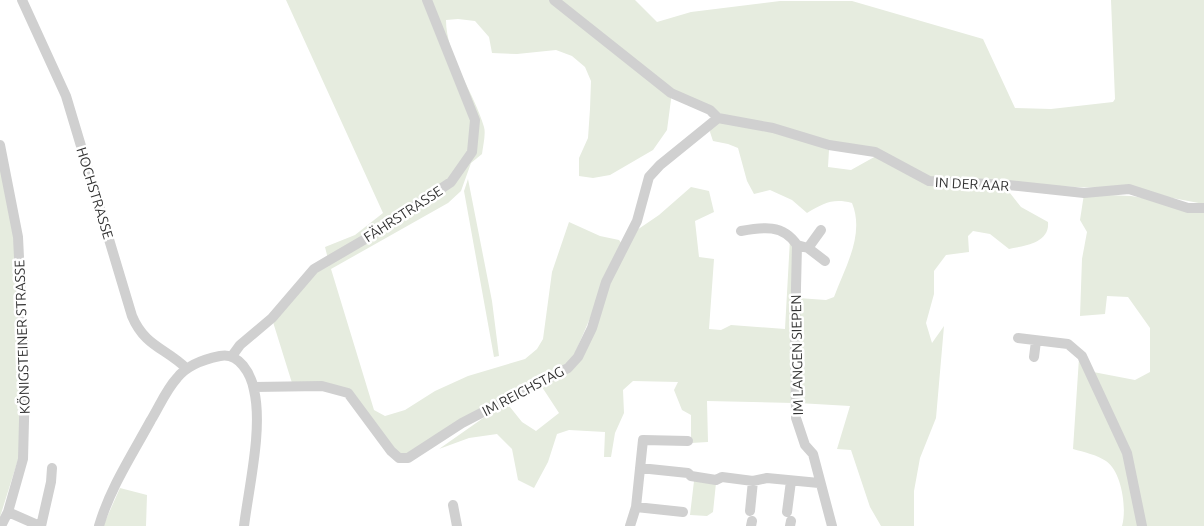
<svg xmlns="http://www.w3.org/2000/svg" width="1204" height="526" viewBox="0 0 1204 526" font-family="Ubuntu,sans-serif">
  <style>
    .green { fill: #e6ecdf }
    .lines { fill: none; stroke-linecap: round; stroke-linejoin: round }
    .minor { stroke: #d0d0d0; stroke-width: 10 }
    .labels { text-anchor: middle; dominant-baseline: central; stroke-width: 5; stroke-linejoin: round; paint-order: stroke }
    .street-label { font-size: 14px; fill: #333; stroke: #fff }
  </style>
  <rect width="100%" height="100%" fill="#fff"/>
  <path class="green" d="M286,0H423L474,121L471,152L450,182L328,259L325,247L355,235L383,213Z
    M430,0H635L657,22L691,12L780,1H852L983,39L1015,108L1051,109L1113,102L1115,99L1111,0H1204V204L1125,189L929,181L880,151L833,145L727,117L672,92L667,130L653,150L610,175L593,178L579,176V158L588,138L590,109L591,81L585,67L572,56L556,50L517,54L492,53L489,37L475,21L458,19L446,20C446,56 475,94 484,127C486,134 483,146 482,154L471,163L461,191L448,203L331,269L374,410L385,416L405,410L435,391L468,376L525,359L537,349L543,339L552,272L569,222L600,236L619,240L622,244L572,360L399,461L358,399L292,383L273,322L322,264L452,182L473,153L476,120Z
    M719,121L773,130L829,150L828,167L851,170L876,156L928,184L1006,188L1021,207L1048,222C1050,243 1025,246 1009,249L990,234L973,231L968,236L969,252L946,255L934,271V294L926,323L932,343L944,326L936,418L920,458L914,491V526H881L870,507L851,450L837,449L850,406L798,403V298L826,300L834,297C845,267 865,235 852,203C833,198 824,203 807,213L792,200L770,190L754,194L747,181L738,148L728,144L713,141L710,132L711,126Z
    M0,151L13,225L22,387V447L0,517Z
    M468,179L492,301L499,356L494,357L464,191Z
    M691,187L709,191L714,212L695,221L699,257L714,259L709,329L721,330L731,325L785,329L790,239L793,244L794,403L707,401L708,442L691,443V415L682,410L674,390L678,382L633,381L623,390L624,413L615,433L611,457H604L605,432L569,430L557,434L548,462L534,488L518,480L512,449L497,434L469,438L439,449L506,402L522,422L536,431L559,413L542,387L577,365L609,284L637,230L659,215Z
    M1084,194L1131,196L1204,208V526H1122C1127,509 1122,472 1106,461C1097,455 1084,452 1073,449L1079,358L1088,371L1135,380L1150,372V328L1128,297L1107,296L1105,314L1080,316L1082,259L1087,232L1080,220Z
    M694,481L716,483L713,512L707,516L690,515Z
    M120,488L147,495L146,526H103Z"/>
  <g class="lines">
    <path class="minor" d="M22,0L66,96L132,316C145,347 166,348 187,369
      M554,0L671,93L710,110L718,118
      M718,118L773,128L829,145L875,152L929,181L1008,185L1084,193L1129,189L1188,208H1204
      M0,145L18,237L25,382L23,459L8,512L1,526
      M741,231C763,227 783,224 797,245L795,331L796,418L805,445L813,454L832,526
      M797,245L808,248L825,261
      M808,248L821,230
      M1018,338L1068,344L1082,356L1127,453L1142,526
      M232,356L240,345L272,318L314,269L367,238L451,182L472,152L475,120L427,0
      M1034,357L1036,341
      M254,387L322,386L348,393L391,451L399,458H408L462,423L568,368L578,357L592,328L606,282L637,221L649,177L660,165L718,118
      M640,468L688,473L691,476L716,480L722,477L753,481L767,478L819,483
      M453,505L457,526
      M636,507L683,512
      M750,511L753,481
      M8,512L40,526
      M787,512L791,481
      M41,526L51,482L52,468
      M99,526C110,488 132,455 151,420C159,407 166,390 177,378C187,365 205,359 220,356C239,352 251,374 254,390C263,428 249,486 244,526
      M630,526L636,507L643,440L688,441
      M751,526L752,521
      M790,526L791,521"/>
  </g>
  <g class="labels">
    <g class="street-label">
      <text transform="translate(972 184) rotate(3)">IN DER AAR</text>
      <text transform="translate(95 193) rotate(73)">HOCHSTRASSE</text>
      <text transform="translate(403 214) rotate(-33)">FÄHRSTRASSE</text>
      <text transform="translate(22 337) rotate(-92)">KÖNIGSTEINER STRASSE</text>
      <text transform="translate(797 355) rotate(-91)">IM LANGEN SIEPEN</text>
      <text transform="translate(523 391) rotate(-28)">IM REICHSTAG</text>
    </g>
  </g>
</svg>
